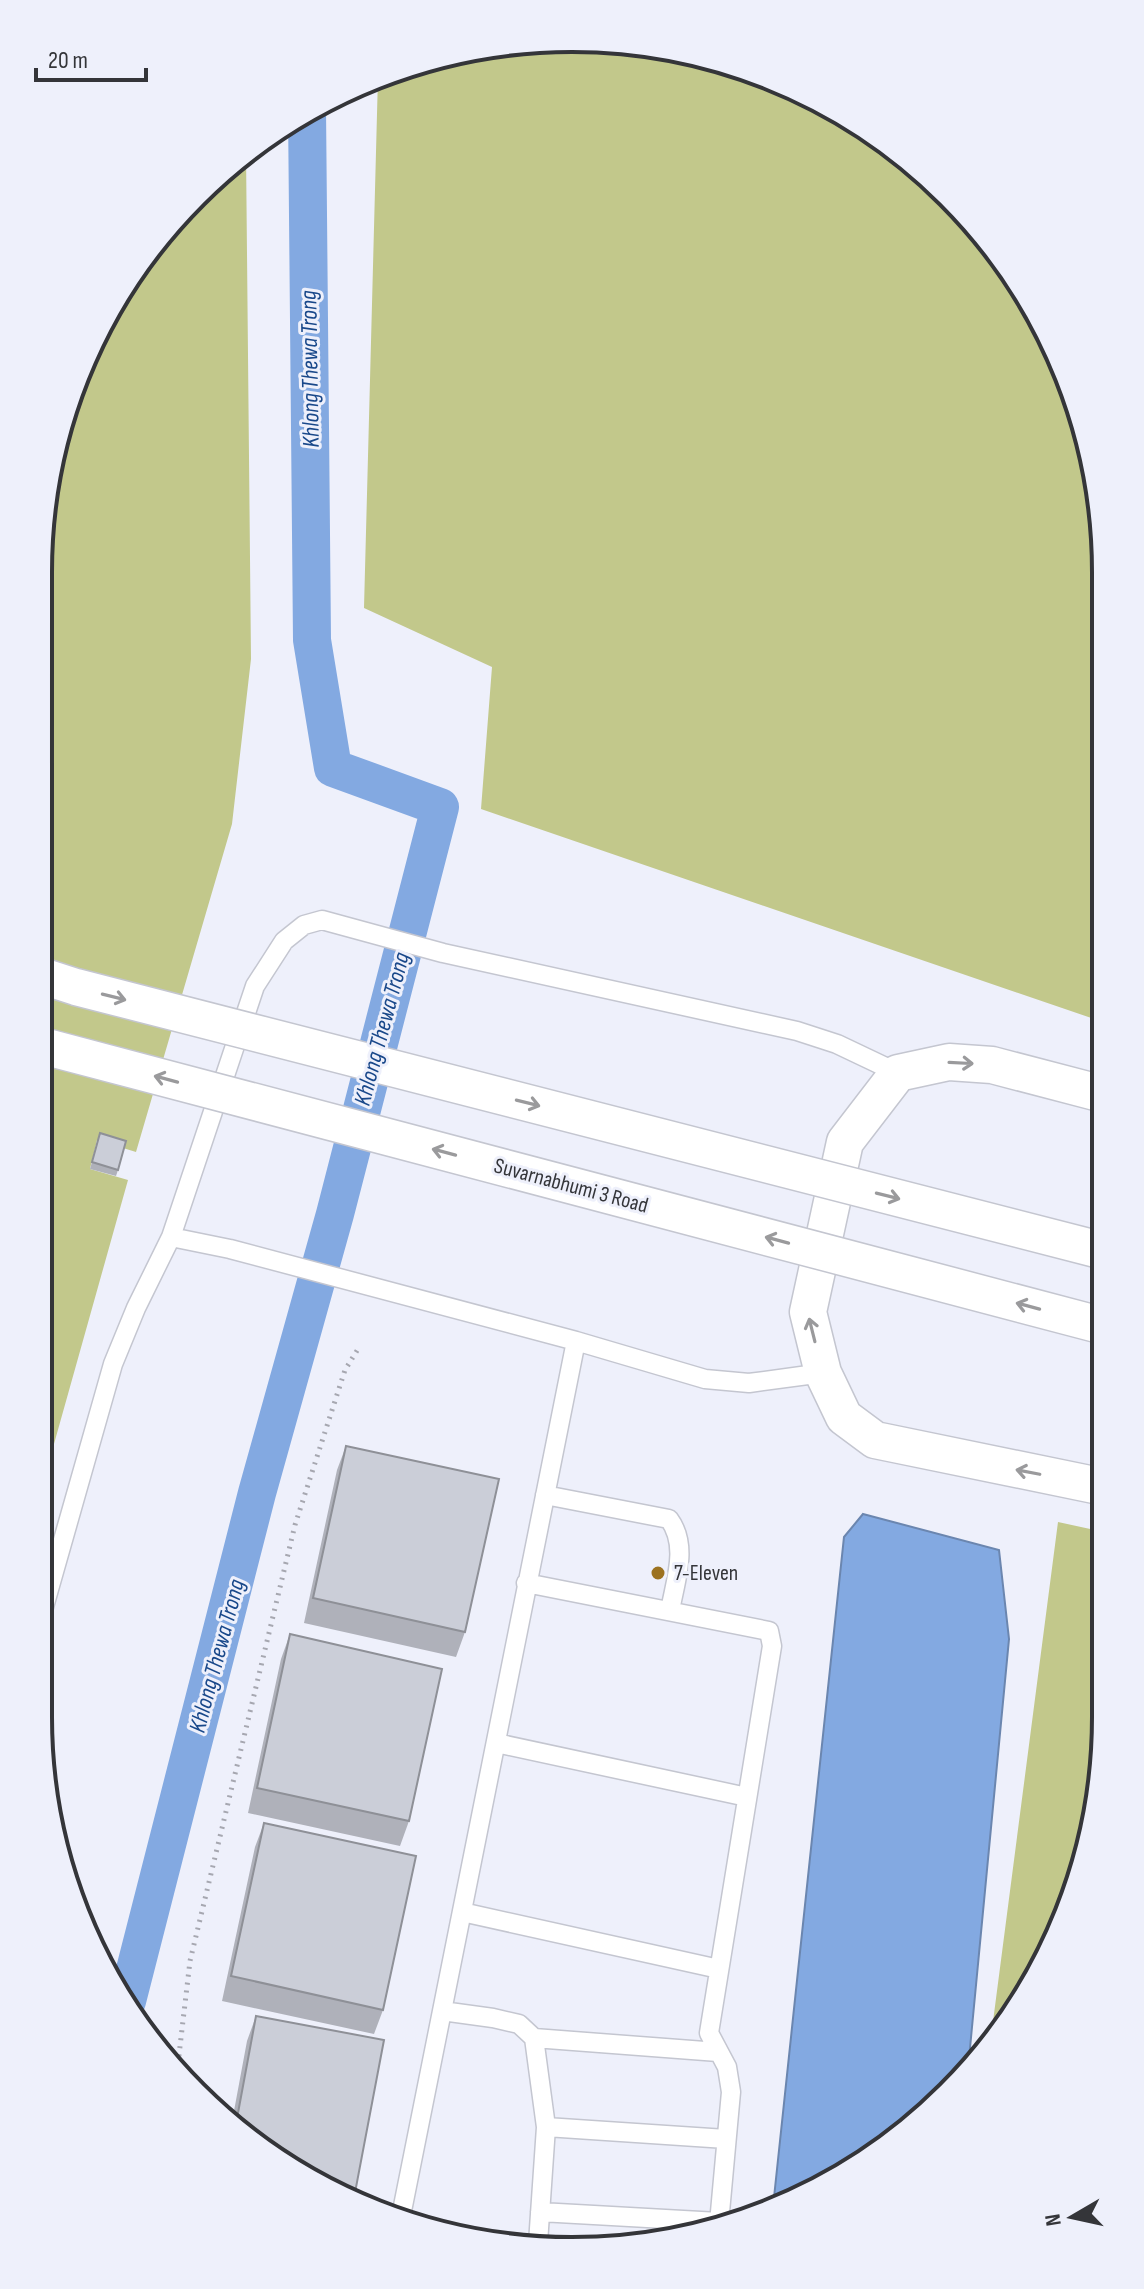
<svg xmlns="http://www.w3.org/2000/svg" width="1144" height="2289" viewBox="0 0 1144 2289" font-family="'Sofia Sans Condensed',sans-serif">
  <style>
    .green { fill: #c2c88b }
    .water { fill: #83a9e1; stroke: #6b86af; stroke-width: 2 }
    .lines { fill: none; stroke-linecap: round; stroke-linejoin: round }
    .canal { stroke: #83a9e1; stroke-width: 38 }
    .service-casing { stroke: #c4c6d0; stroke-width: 21 }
    .minor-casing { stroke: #c4c6d0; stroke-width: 39 }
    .path { stroke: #a6a7b0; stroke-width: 5; stroke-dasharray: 2 6; stroke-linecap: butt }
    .service { stroke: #fff; stroke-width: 18 }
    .minor { stroke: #fff; stroke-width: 36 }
    .minor-bridge-casing { stroke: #c4c6d0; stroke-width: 39; stroke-linecap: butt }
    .minor-bridge { stroke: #fff; stroke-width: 36 }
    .wall { fill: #afb1ba }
    .building { fill: #cbced8; stroke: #8e9097; stroke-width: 2 }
    .oneway { stroke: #9a9a9c }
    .poi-dot { fill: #9c7220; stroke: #eef0fb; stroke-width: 3 }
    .labels { text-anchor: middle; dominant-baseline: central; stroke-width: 6; stroke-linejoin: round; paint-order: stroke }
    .street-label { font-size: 22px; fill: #343539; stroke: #eef0fb }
    .poi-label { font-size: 22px; fill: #343539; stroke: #eef0fb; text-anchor: start }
    .water-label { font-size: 24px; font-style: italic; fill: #19488a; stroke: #eef0fb }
    .rim { fill: none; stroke: #343539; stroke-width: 4 }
  </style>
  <rect width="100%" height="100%" fill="#eef0fb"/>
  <path class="green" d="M606,39L710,56L808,93L924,170L1016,275L1066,368L1101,503L1103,1022L481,809L492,667L364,608L378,76L400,66L502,43Z
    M246,152L251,659L232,824L136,1152L97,1140L90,1169L128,1180L38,1501L39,538L56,434L93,336L148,247L220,171Z
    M1058,1522L1104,1532L1105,1751L1088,1855L1051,1953L991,2037Z"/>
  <path class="water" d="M863,1514L999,1550L1009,1639L968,2069L950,2094L808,2196L773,2207L844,1537Z"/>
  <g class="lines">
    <path class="canal" d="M127,2001L257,1493L335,1214L440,807L333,768L312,640L307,108"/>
    <defs>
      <path id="service" d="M171,1237L255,986L284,941L304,925L322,920L443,953L797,1031L837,1044L898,1073
        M545,1495L669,1519C689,1546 675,1581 670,1611
        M526,1583L769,1631L772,1646L709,2033L727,2067L731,2092L719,2223
        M38,1628L113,1364L136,1308L171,1237L230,1249L576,1341L705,1379L749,1383L823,1373
        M496,1743L747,1797
        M462,1912L719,1969
        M442,2011L493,2018L519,2024L534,2038L546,2127L538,2243
        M534,2038L718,2052
        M546,2127L726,2139
        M540,2212L719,2222
        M401,2216L576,1341"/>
      <path id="minor" d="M1103,1094L992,1065L949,1062L898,1073L845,1142L808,1312L823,1373L844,1417L875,1440L1104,1487"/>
    </defs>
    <use href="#service" class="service-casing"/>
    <use href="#minor" class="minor-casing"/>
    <path class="path" d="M177,2072L190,1961L295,1525L345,1370L358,1349"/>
    <use href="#service" class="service"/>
    <use href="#minor" class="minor"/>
    <defs>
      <path id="minor-bridge" d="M39,975L76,987L1104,1251
        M39,1045L1104,1326"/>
    </defs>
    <use href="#minor-bridge" class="minor-bridge-casing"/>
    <use href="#minor-bridge" class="minor-bridge"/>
  </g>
  <path class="wall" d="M100,1133L118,1170L116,1176L90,1169Z
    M346,1446L465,1632L456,1657L304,1623L337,1470Z
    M290,1634L409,1821L400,1846L248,1813L281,1659Z
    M264,1823L383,2010L374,2034L222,2001L255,1847Z
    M256,2016L305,2179L231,2127L247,2041Z"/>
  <path class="building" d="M100,1133L126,1141L118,1170L92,1162Z
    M346,1446L499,1479L465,1632L313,1598Z
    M290,1634L442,1669L409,1821L257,1788Z
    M264,1823L416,1856L383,2010L231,1976Z
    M256,2016L384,2040L354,2198L305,2179L235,2129Z"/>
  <defs><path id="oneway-shaft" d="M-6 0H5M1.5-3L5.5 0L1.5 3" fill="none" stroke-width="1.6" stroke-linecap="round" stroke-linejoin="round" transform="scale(2)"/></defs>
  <g class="oneway">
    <use href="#oneway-shaft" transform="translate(114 997) rotate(14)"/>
    <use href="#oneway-shaft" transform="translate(961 1063) rotate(3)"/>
    <use href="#oneway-shaft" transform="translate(166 1079) rotate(-165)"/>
    <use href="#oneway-shaft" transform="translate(528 1103) rotate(14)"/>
    <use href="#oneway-shaft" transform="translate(444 1152) rotate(-165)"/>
    <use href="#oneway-shaft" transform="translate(888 1196) rotate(14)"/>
    <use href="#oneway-shaft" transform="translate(777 1240) rotate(-165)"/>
    <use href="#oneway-shaft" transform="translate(1028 1306) rotate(-165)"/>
    <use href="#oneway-shaft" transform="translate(812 1330) rotate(-104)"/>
    <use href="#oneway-shaft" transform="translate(1028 1472) rotate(-169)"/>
  </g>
  <circle class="poi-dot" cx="658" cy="1573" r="8"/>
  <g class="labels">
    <g class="street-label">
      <text transform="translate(571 1186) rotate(15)">Suvarnabhumi 3 Road</text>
    </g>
    <g class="poi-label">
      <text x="674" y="1573">7-Eleven</text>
    </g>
    <g class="water-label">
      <text transform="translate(310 369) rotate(-91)">Khlong Thewa Trong</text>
      <text transform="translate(382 1029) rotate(-75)">Khlong Thewa Trong</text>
      <text transform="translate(217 1656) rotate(-75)">Khlong Thewa Trong</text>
    </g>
  </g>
  <path d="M0 0H1144V2289H0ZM572 52H572A520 520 0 0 1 1092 572V1717A520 520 0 0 1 572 2237H572A520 520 0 0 1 52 1717V572A520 520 0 0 1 572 52Z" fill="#eef0fb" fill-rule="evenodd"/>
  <path class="rim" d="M572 52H572A520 520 0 0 1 1092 572V1717A520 520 0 0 1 572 2237H572A520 520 0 0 1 52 1717V572A520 520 0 0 1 572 52Z"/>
  <g transform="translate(1072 2217) rotate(261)" stroke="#eef0fb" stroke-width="6" paint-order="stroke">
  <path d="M0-6L14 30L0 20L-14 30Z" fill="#343539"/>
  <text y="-12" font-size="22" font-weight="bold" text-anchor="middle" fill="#343539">N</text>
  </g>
  <path d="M36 68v12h110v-12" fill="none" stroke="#343539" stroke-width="4"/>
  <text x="48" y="68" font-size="24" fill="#343539" stroke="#eef0fb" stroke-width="6" paint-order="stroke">20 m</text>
</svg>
